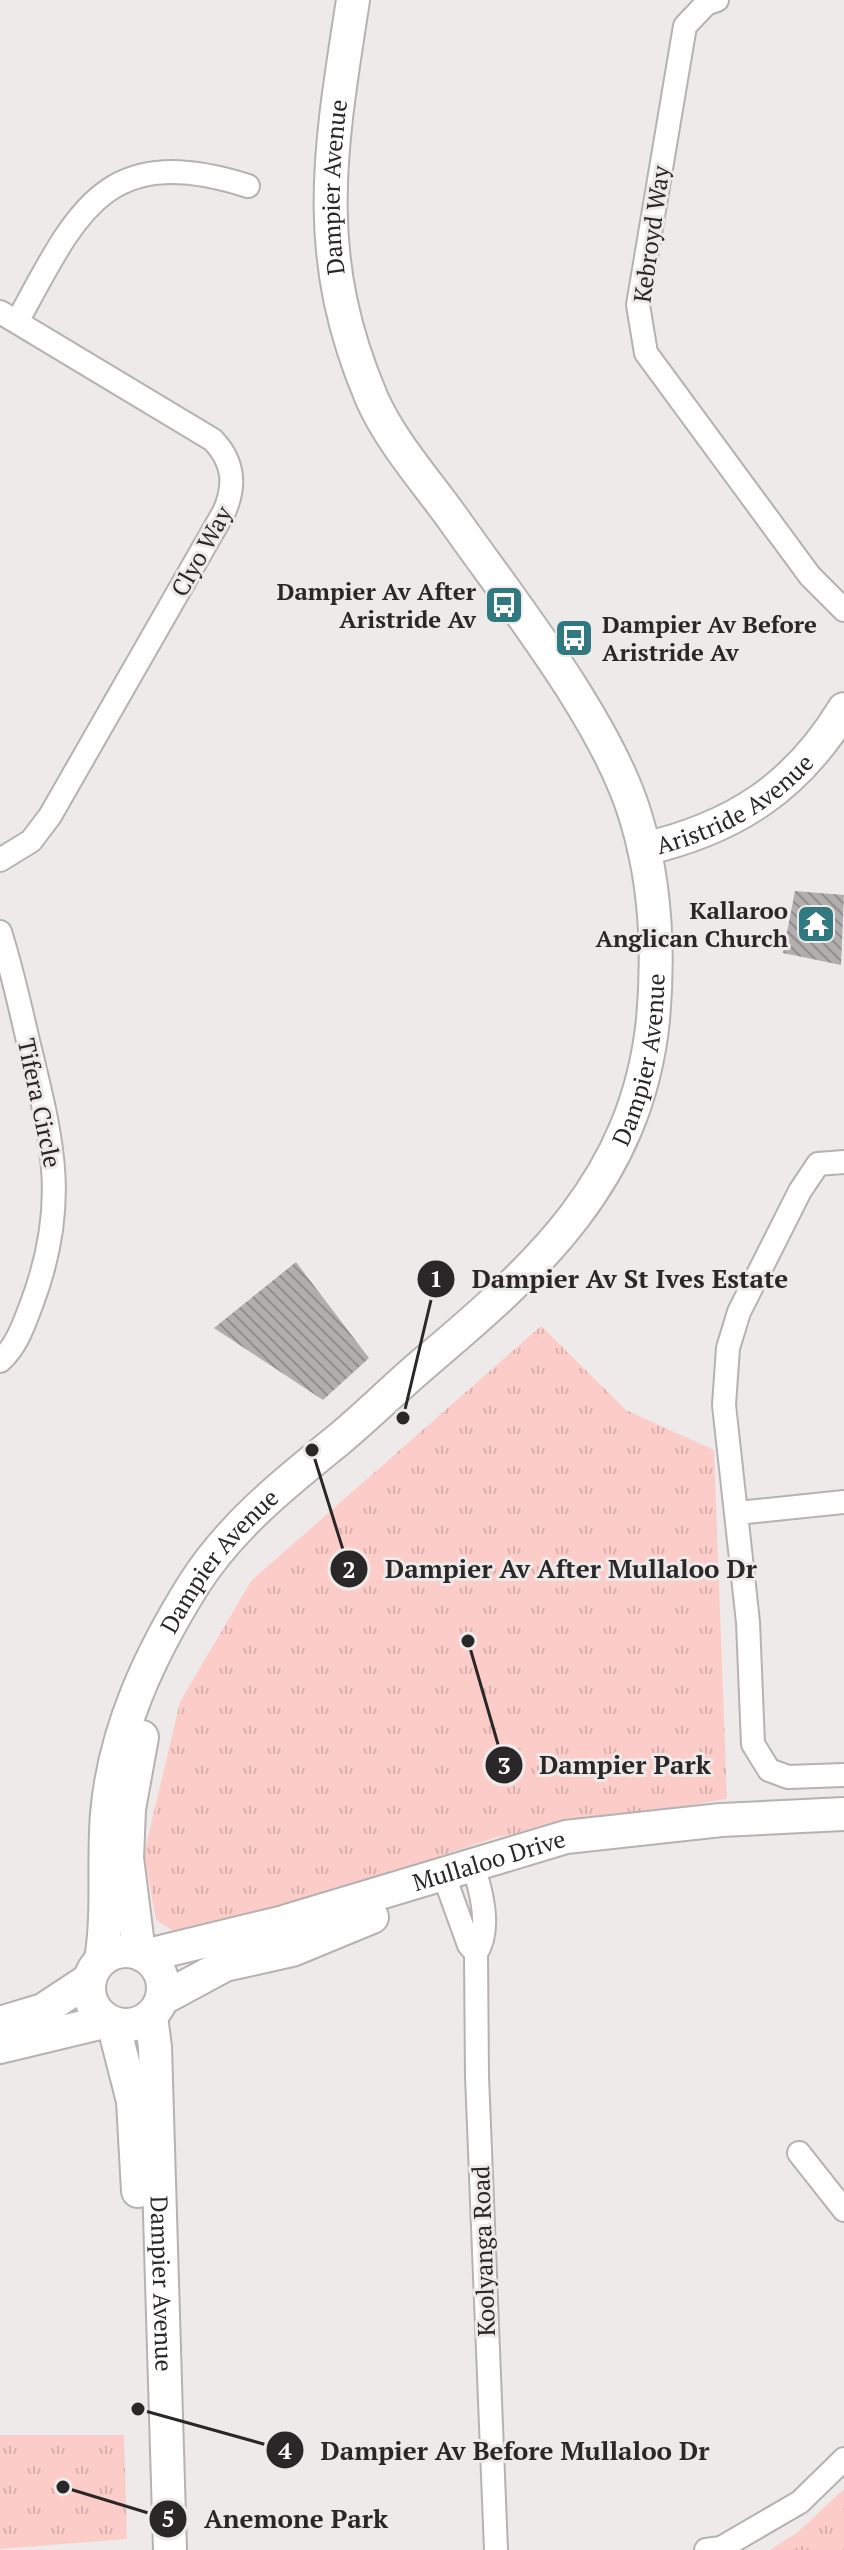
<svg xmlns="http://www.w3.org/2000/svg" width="844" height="2550" viewBox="0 0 844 2550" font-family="'PT Serif',serif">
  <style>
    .grass { fill: url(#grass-tufts) }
    .building { fill: url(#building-back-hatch) }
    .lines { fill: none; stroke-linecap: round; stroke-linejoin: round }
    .street-casing { stroke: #b6b2b1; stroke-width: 26 }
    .secondary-casing { stroke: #b6b2b1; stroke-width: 36 }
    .street { stroke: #fff; stroke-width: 22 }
    .secondary { stroke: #fff; stroke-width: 32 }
    .labels { text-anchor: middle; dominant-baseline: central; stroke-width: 6; stroke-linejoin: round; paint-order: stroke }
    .street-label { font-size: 24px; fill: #292727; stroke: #eeeae9 }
    .poi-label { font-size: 24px; font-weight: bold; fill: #292727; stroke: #eeeae9; text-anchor: end }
    .leader { fill: none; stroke: #292727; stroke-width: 3 }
    .callout-dot { fill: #292727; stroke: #eeeae9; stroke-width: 3 }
    .mark-label { font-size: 24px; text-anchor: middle; font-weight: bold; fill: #fff }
    .callout-label { font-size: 26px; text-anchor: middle; font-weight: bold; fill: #292727; stroke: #eeeae9; stroke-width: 6; stroke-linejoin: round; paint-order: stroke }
  </style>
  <defs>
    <pattern id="grass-tufts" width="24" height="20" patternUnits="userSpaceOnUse" patternTransform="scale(2)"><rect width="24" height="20" fill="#fccdc8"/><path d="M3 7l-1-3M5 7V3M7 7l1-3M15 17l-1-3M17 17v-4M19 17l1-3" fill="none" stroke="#d8b0ac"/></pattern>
    <pattern id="building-back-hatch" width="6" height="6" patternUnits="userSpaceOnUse" patternTransform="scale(2)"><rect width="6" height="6" fill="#b2aeae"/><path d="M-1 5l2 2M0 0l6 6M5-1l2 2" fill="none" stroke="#918e8e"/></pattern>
  </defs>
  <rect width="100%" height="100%" fill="#eeeae9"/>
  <path class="grass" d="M541,1326L626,1410L714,1450L727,1799L497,1837L189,1941L156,1920L144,1854L180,1702L251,1581Z
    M0,2435H124L127,2539L0,2549Z
    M844,2489V2550H770L798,2532Z"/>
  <path class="building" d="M795,891L844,895L841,965L783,953Z
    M296,1262L369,1358L323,1400L214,1328Z"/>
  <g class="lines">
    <defs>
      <path id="street" d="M717,0L706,4L685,26L638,305L646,353L810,576L844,610
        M0,312L213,440C234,462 236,485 224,512L50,816L31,841L0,860
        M17,322C78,210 105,141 248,186
        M0,932C12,969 20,1007 29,1045C53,1143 69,1204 32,1303C24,1324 17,1346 0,1361
        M844,1162L818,1164L800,1191L739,1312L728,1348L724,1405L748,1622L753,1744L769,1770L788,1777L844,1775
        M738,1513L844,1502
        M472,1864C481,1888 492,1930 476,1953L477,2076L496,2550
        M443,1873L469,1945L476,1953
        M799,2153L844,2210
        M706,2550L721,2548L800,2502L844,2459"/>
      <g id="secondary">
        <path id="s1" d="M644,849C734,828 796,788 844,709"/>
        <circle cx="126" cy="1988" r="37"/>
        <path d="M139,1953L127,1858L129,1809L142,1737"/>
        <path id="s2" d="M144,1956L280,1923L566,1837L721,1820L844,1814"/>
        <path id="s3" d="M101,1960C109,1912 103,1863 107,1814C114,1731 150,1654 194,1584C231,1526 284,1484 337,1441C366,1417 393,1390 421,1366C537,1268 636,1181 653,1020C659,952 656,883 636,818C608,722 513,604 454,520C427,482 391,442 372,399C310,254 330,149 353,0"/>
        <path d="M162,1999L225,1965L292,1950L372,1917"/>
        <path id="s4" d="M151,2016L155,2047L170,2550"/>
        <path d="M0,2023L43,2010L90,1979"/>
        <path d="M113,2023L133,2101L138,2191"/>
        <path d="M0,2047L108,2021"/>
      </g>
    </defs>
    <use href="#street" class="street-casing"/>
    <use href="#secondary" class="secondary-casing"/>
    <use href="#street" class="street"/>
    <use href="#secondary" class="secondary"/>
  </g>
  <defs>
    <symbol id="bus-square" viewBox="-11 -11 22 22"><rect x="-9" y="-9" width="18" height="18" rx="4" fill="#317981" stroke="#eeeae9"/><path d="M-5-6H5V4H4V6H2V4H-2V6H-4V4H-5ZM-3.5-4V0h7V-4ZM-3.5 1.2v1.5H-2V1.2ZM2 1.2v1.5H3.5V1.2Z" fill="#fff"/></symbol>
    <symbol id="temple-square" viewBox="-11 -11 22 22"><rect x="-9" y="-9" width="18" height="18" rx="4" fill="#317981" stroke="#eeeae9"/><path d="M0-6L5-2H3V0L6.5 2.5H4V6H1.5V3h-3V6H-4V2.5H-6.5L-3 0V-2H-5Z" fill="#fff"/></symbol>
  </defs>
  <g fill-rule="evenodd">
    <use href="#bus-square" x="482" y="583" width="44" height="44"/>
    <use href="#bus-square" x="552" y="616" width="44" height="44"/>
    <use href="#temple-square" x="794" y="902" width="44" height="44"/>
  </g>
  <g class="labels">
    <g class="street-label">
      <text stroke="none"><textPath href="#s3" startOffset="2058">Dampier Avenue</textPath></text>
      <text transform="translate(651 234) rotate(-82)">Kebroyd Way</text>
      <text transform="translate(201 551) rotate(-61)">Clyo Way</text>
      <text stroke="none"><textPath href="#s1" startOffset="102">Aristride Avenue</textPath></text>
      <text stroke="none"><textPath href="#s3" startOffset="1098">Dampier Avenue</textPath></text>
      <text transform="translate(40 1103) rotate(78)">Tifera Circle</text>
      <text stroke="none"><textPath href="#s3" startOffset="428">Dampier Avenue</textPath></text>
      <text stroke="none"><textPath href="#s2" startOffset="358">Mullaloo Drive</textPath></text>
      <text transform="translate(483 2251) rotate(-92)">Koolyanga Road</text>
      <text stroke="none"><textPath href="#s4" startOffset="268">Dampier Avenue</textPath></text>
    </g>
    <g class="poi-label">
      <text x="476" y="591">Dampier Av After<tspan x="476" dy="28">Aristride Av</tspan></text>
      <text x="602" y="624" text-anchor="start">Dampier Av Before<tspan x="602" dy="28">Aristride Av</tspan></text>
      <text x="788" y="910">Kallaroo<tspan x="788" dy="28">Anglican Church</tspan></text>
    </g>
  </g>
  <path class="leader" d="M403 1418L436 1279M312 1450L349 1569M468 1641L504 1765M138 2409L285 2450M63 2487L168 2519"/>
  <g class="callout-dot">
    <circle cx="403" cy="1418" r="8"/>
    <circle cx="312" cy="1450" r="8"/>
    <circle cx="468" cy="1641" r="8"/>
    <circle cx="138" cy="2409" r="8"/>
    <circle cx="63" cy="2487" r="8"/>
    <circle cx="436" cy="1279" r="20"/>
    <circle cx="349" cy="1569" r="20"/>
    <circle cx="504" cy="1765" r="20"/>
    <circle cx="285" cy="2450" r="20"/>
    <circle cx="168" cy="2519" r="20"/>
  </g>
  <g class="mark-label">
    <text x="436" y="1287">1</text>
    <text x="349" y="1578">2</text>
    <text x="504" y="1774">3</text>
    <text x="285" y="2459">4</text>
    <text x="168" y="2527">5</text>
  </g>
  <g class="callout-label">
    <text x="630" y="1288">Dampier Av St Ives Estate</text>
    <text x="571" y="1578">Dampier Av After Mullaloo Dr</text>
    <text x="625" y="1774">Dampier Park</text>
    <text x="515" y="2460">Dampier Av Before Mullaloo Dr</text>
    <text x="296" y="2528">Anemone Park</text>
  </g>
</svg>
